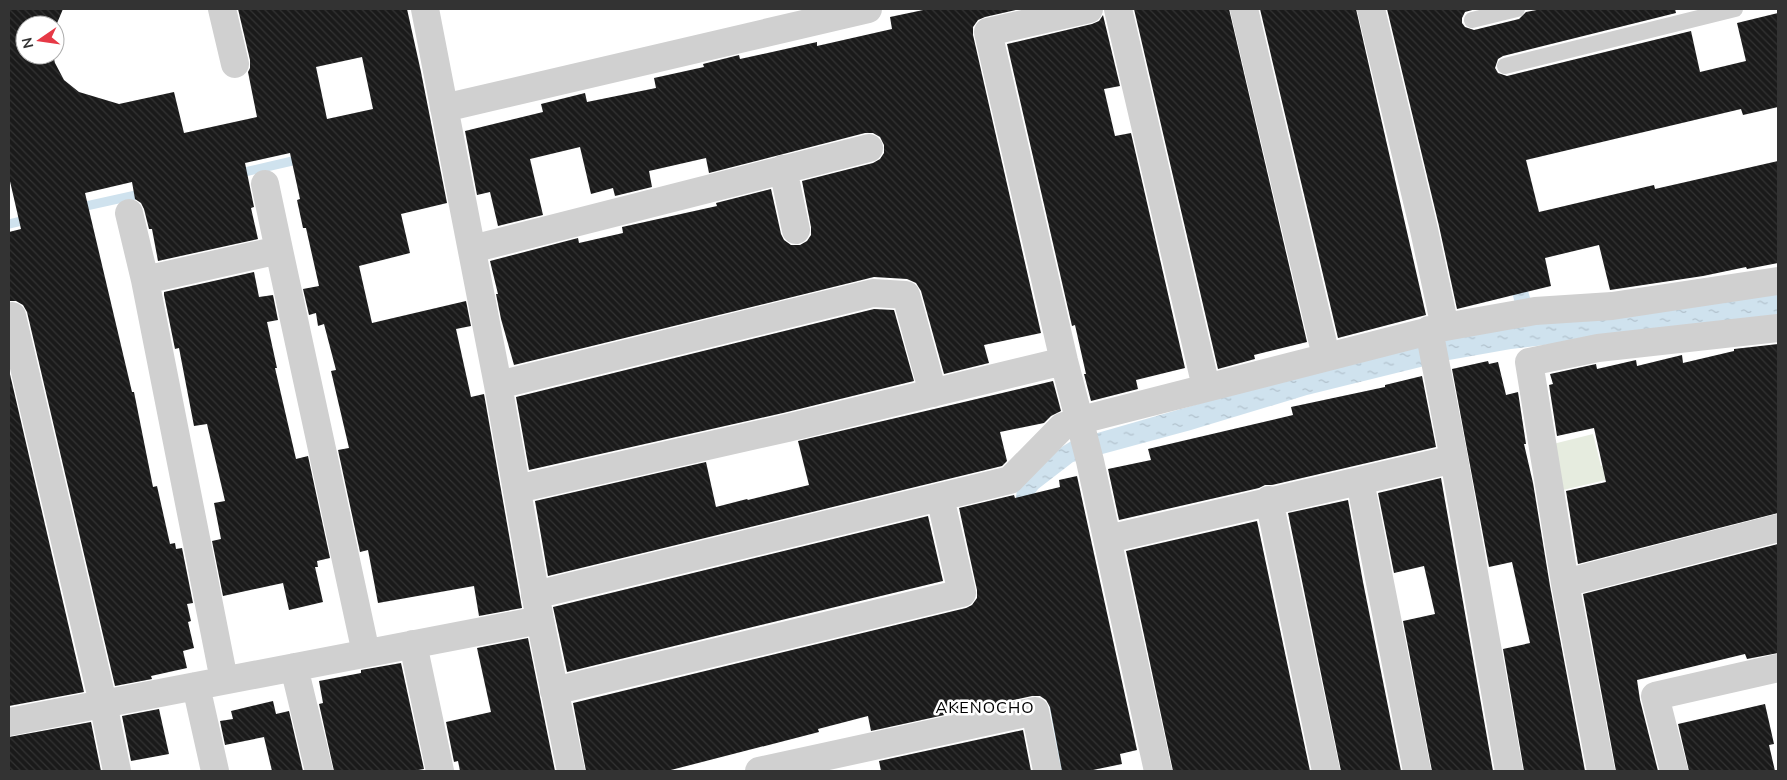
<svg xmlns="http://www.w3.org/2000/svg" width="1787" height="780" viewBox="0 0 1787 780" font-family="Mulish,sans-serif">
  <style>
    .park { fill: #e6ecdf }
    .water { fill: url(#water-ripples) }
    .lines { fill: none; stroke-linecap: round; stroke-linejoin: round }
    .stream { stroke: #cfe2ee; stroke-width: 9 }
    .building { fill: url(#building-back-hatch); fill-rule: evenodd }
    .lane { stroke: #d0d0d0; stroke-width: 16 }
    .street { stroke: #d0d0d0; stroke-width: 28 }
    .labels { text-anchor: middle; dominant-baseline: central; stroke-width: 5; stroke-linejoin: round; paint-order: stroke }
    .neighbourhood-label { font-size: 16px; letter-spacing: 1px; fill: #000; stroke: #fff }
  </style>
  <defs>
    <pattern id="water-ripples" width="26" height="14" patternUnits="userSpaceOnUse" patternTransform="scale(1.25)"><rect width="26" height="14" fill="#cfe2ee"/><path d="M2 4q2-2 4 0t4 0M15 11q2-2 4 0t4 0" fill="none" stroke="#b2c2cd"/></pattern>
    <pattern id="building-back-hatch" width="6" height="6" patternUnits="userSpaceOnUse" patternTransform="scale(1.25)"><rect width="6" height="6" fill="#1a1a1a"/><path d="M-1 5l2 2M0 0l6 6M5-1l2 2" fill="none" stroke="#333"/></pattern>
  </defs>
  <rect width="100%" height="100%" fill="#fff"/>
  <path class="park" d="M1593,434L1601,466L1607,465L1610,479L1563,490L1553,444Z"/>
  <path class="water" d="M1445,9H1456L1507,215L1537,323L1778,289V316L1511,349L1449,360L1307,395L1191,430L1073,462L1038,489L1029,502L1028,509L1076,771H1061L1029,592L1015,507L1017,489L1060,448L1073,440L1362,357L1515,304Z"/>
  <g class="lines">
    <path class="stream" d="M236,174L301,159
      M77,208L145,193
      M9,224L30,219"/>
  </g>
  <path class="building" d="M9,9H63L55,28V25H25V55H53L55,63L64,80L79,92L119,104L174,92L184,133L257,117L248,72L250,68V60L238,9H407L421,72L447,203L401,214L410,253L359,266L372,323L466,301L471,326L456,329L471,397L484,394L522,608L479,616L474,586L378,603L368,550L360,552L338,450L349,448L331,371L336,370L324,324L318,326L316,313L309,315L303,289L319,286L306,228H303L297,200L300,199L290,153L245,163L254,207L251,208L258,239L158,261L152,229H149L144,209L141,203L135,199L132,182L85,193L132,392H134L153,487L157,486L170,544L175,543L176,549L182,548L193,603L187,604L191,621L188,622L194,648L183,651L187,668L151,676L152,679L115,686L27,312L23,305L16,301H9V232L21,229L9,177ZM362,57L373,109L327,119L316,67Z
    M928,9H1020L985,17L978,20L973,27V35L1041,333L984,345L989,363L944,374L921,291L916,283L907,279L874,277L514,365L501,319L496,294H498L490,261L578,238L579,243L623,233L622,227L717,206L716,203L771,189L781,234L784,240L791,245H800L807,241L811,235V227L802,181L873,163L880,159L884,153V145L880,137L873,133H865L709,173L706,158L649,171L652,187L615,196L613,188L591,194L580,147L530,159L543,215L498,226L490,192L477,195L465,131L543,112L541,104L585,93L587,102L656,88L654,78L704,67L703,64L739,55L740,59L817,42V46L892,29L890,17Z
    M1134,9H1229L1307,342L1254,355L1255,359L1218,369Z
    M1260,9H1356L1426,315L1338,338Z
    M1387,9H1476L1465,12L1462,18V23L1465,27L1474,30L1519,19L1526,12L1542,9H1675L1676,13L1503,56L1498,59L1495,68L1498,73L1507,76L1691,31L1700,72L1746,61L1737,23L1778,13V107L1743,115L1741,109L1526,160L1539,212L1654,185L1655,189L1778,161V263L1747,269L1746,267L1703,276L1610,290L1599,245L1545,258L1551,286L1457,309L1439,226Z
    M1103,15L1120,86L1104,89L1115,136L1131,133L1185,368L1136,380L1138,389L1091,401L1084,374H1086L1075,325L1072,326L1007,44L1092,24L1099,21Z
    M254,272L259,297L273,295L278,320L267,322L277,368H275L296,459L308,456L330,558L317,561L318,567H315L323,602L289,610L283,583L223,596L212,541L221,539L214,503L225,501L207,424L194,426L179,348L175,349L164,295V292Z
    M874,309L894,310L914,381L783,413L529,470L516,397Z
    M1778,344V513L1578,564L1566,491L1606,482L1594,428L1557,436L1549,385L1553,384L1550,374L1596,364L1597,369L1636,360L1637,366L1682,355L1683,363L1734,351V349Z
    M1488,361L1489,364L1498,362L1506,395L1518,392L1526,444H1524L1533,483L1550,586L1585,771H1524L1503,649L1530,643L1512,562L1489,567L1452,369Z
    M9,370L84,692L9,706Z
    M1422,376L1436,447L1272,485H1265L1259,488L1119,520L1108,469L1151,460L1148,449L1293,415L1291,407L1385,387V385Z
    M1053,381L1061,411L1051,416L1044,423L1000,432L1007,461L1002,466L548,576L535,501L706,462L716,507L747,499L748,500L809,485L798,441Z
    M1077,476L1137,750L1120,754L1122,764L1088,771H1062L1050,707L1046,700L1040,696H1032L871,731L868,716L818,729L819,732L667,771H586L573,703L966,608L972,605L977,598V590L959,508L1014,495L1015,498L1060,487L1059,480Z
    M1441,478L1493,771H1432L1403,621L1435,614L1424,566L1394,573L1378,493Z
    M1348,500L1363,582L1401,771H1341L1288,513Z
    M928,516L943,581L567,672L553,607Z
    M1257,521L1310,771H1173L1126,551Z
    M1778,544V653L1747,659L1745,654L1637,680L1640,700L1658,771H1616L1583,594Z
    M528,638L555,771H460L458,761L454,762L446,722L491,712L477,648Z
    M401,663L424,769L412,771H334L319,704L323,703L319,681L361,673V670Z
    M273,701L276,714L289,711L303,771H272L264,737L225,745L220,721L233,719L231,711Z
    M1765,704L1774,744L1769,745L1775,771H1689L1678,724Z
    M159,709L169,754L131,761L122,716Z
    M91,722L101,771H9V737Z
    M1023,730L1031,771H881L879,761Z"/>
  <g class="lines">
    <path class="lane" d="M1472,20L1517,9
      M1505,66L1735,9"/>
    <path class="street" d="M222,9L235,64
      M425,9L498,385L540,620L571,771
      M1089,9L988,32L1064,361L1090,461L1158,771
      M1118,9L1206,387
      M1244,9L1326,356
      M1371,9L1424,230L1445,327
      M444,108L868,9
      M783,169L796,230
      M265,184L279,250
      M129,213L145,280
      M472,249L869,148
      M9,317L12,316L103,703L117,771
      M1429,330L1454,459L1509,771
      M498,385L873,293L906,295L933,393
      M1360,481L1417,771
      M517,489L787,428L1064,361
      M1269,500L1326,771
      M1108,539L1454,459
      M1565,583L1529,362L1598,348L1778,328
      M535,595L1010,480L1062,427L1081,420L1445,327L1535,311L1612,306L1778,281
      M413,644L440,771
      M294,667L319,771
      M224,680L145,280L279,250L366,653
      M196,686L215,771
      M554,691L962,593L940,497
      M9,722L540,620
      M759,771L1035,711L1047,770
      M1601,771L1565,583L1778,528
      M1674,771L1655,696L1778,668"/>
  </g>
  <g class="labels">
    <g class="neighbourhood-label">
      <text x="985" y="707">AKENOCHO</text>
    </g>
  </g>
  <rect width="1787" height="780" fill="none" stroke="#333333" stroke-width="20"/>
  <g transform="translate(40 40) rotate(257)"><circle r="24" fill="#ffffff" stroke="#adadad"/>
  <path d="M0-4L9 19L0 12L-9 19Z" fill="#e63946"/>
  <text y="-8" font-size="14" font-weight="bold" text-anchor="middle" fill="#333333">N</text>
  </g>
</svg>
